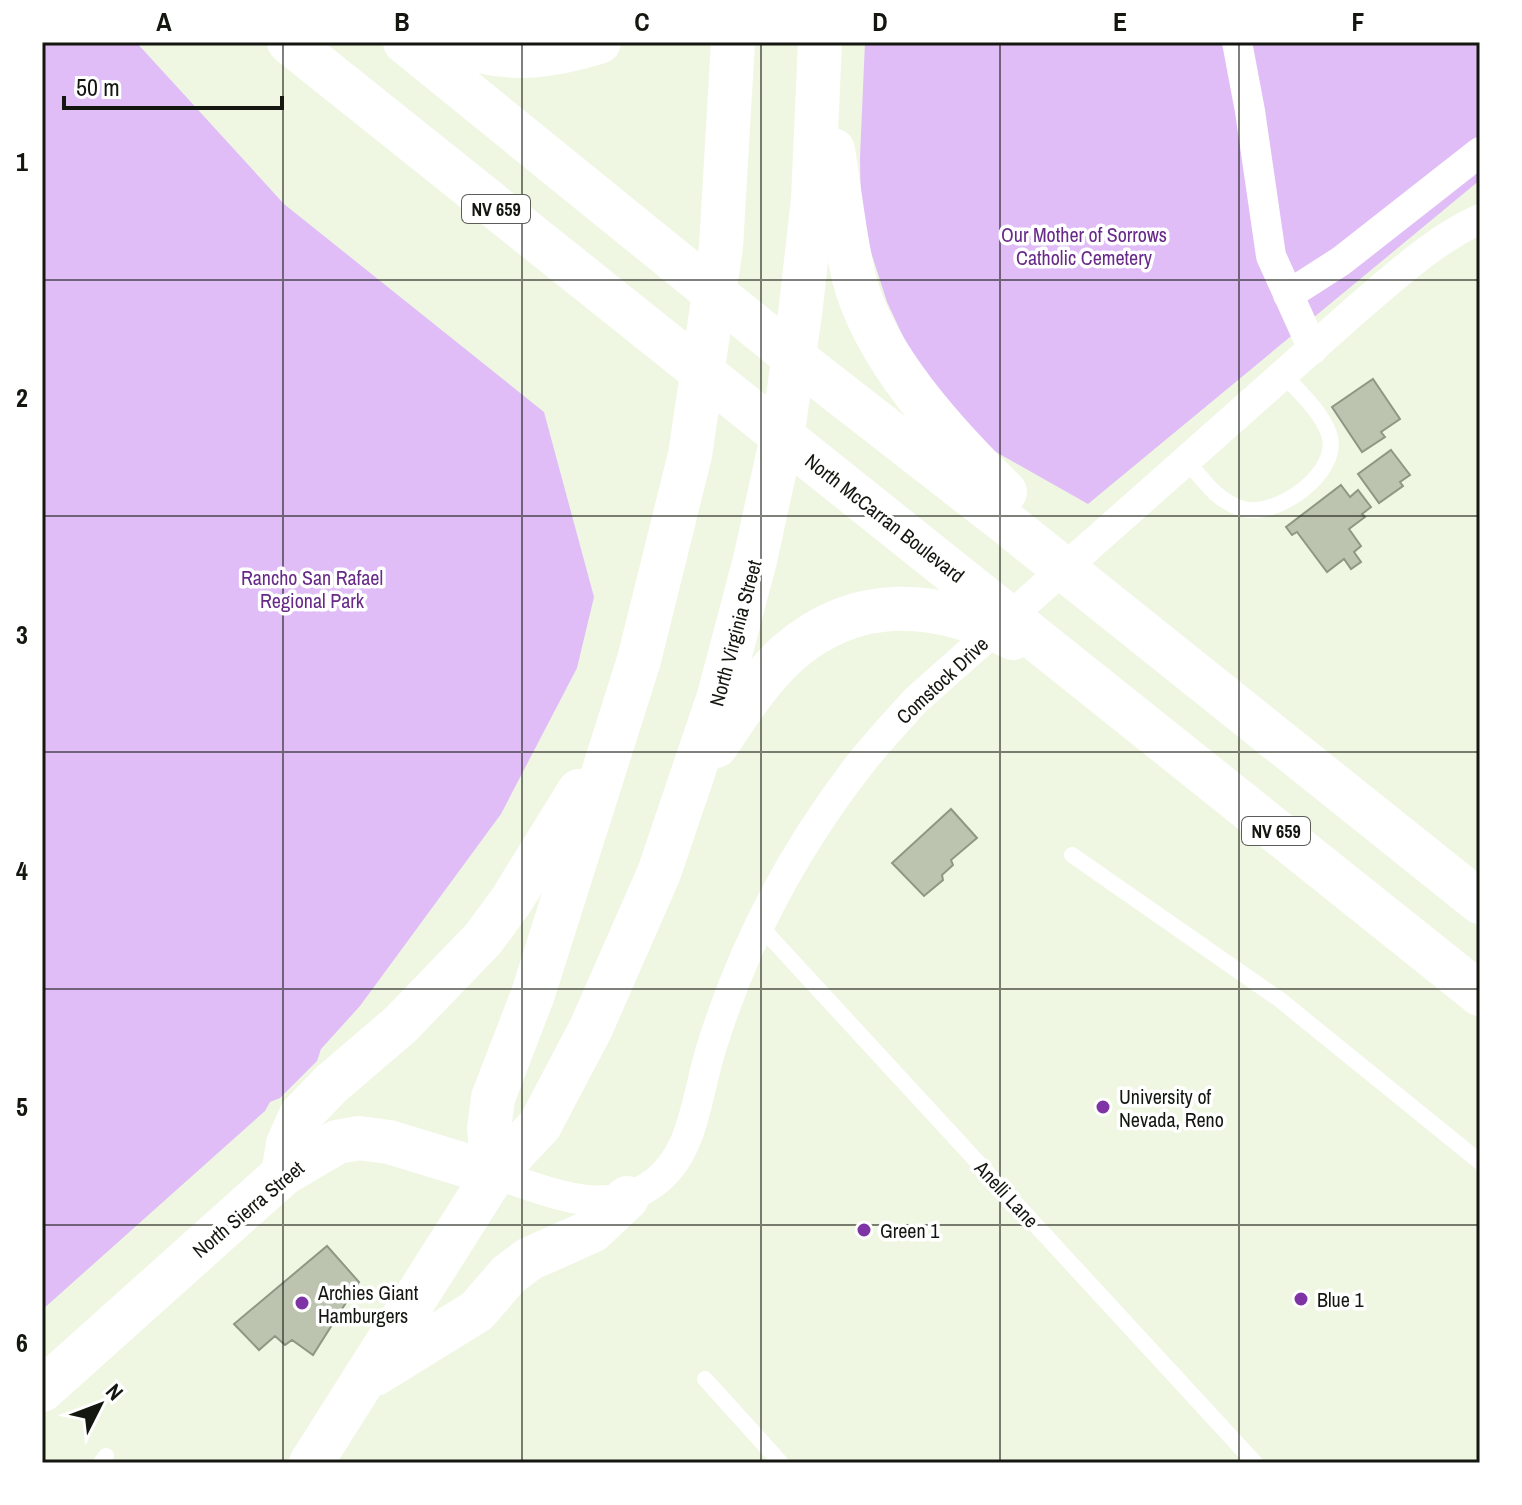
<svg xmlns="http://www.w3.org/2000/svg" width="1522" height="1505" viewBox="0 0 1522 1505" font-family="'Archivo Narrow',sans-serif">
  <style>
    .green { fill: #e0bdf7 }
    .building { fill: #bcc4b0; stroke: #8f9784; stroke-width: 2 }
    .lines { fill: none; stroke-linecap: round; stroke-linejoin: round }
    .lane { stroke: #fff; stroke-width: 16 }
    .street { stroke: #fff; stroke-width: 30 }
    .secondary { stroke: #fff; stroke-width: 44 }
    .primary { stroke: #fff; stroke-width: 44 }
    .grid { fill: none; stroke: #141710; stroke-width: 2; stroke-opacity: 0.55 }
    .poi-dot { fill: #7f34a5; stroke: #fff; stroke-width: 3 }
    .labels { text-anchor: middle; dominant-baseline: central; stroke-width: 7; stroke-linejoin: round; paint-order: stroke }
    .shield { fill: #fff; stroke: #5a5d58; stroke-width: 2 }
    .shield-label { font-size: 18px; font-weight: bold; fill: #141710 }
    .park-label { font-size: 20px; fill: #682a88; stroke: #fff }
    .street-label { font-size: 20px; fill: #141710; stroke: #fff }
    .poi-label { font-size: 20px; fill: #141710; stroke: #fff; text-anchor: start }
    .neatline { fill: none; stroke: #141710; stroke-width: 3 }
    .grid-label { font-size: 26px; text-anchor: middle; font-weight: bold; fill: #141710 }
  </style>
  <rect width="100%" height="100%" fill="#eff7e3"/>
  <path class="green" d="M42,42H136L284,204L544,412L594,597L577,668L501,814L360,1006L321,1049L317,1061L280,1098L270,1102L265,1111L42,1310Z
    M865,42H1480V180L1088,504L987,447L914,360L887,302L861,221L860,157Z"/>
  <path class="building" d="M1373,379L1400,419L1381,432L1385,437L1362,452L1332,407Z
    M1391,450L1410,475L1400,482L1403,486L1379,503L1358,474Z
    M1341,485L1350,497L1358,490L1371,507L1362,514L1365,517L1349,529L1361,546L1354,552L1361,562L1351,569L1344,559L1327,572L1297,532L1292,535L1286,527Z
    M951,809L977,838L951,860L953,865L942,875L943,880L924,896L892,863Z
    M327,1246L359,1282L313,1355L292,1340L285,1345L275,1336L259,1350L234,1324Z"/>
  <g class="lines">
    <path class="lane" d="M1187,461C1203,480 1218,502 1243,509C1277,518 1342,472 1329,434C1321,411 1300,393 1284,375
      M1072,855L1279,999L1480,1162
      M759,925L1255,1463
      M705,1379L781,1463
      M101,1463L106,1456"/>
    <path class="street" d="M1237,42L1250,111L1271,256L1313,349
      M1288,295L1341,261L1480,152
      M494,1174C543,1189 603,1219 651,1185C695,1155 696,1096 711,1049C743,945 793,850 860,764C877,742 897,721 916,700L1359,307C1397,275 1434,240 1480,219"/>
    <path class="secondary" d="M42,1390L283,1174L337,1142L359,1138L389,1142L494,1174"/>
    <path class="primary" d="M289,42L1480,994
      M405,42L792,356L1004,521L1480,902
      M452,42C505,63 546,58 599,42
      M833,150C840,192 844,236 854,278C874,357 948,437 1005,492
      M716,746C737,715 759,679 788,653C857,593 936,600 1013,638
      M283,1174L288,1144L301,1115L331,1084L401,1024L483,939L511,901L579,791
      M494,1174L489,1129L493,1098L533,994L639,660L690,455L721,247L733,42
      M375,1374L477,1311L508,1275L529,1259L592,1231L627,1198
      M311,1463L494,1174L540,1125L591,1028L659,873L719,696L755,560L782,437L800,314L813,200L820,42"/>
  </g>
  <path class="grid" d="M283,42V1463M522,42V1463M761,42V1463M1000,42V1463M1239,42V1463M42,280H1480M42,516H1480M42,752H1480M42,989H1480M42,1225H1480"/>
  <g class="poi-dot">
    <circle cx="1103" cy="1107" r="8"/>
    <circle cx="864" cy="1230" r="8"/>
    <circle cx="1301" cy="1299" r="8"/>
    <circle cx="302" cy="1303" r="8"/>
  </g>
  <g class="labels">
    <g class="shield">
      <rect x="462" y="195" width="68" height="28" rx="6"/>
      <rect x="1242" y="817" width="68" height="28" rx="6"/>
    </g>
    <g class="shield-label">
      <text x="496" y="209">NV 659</text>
      <text x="1276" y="831">NV 659</text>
    </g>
    <g class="park-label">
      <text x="1084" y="234">Our Mother of Sorrows<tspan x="1084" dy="23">Catholic Cemetery</tspan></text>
      <text x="312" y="577">Rancho San Rafael<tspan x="312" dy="23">Regional Park</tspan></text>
    </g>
    <g class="street-label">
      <text transform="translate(885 518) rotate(38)">North McCarran Boulevard</text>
      <text transform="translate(735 633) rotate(-75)">North Virginia Street</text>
      <text transform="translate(942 680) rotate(-43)">Comstock Drive</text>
      <text transform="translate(1007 1194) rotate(47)">Anelli Lane</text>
      <text transform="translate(248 1209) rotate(-40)">North Sierra Street</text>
    </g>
    <g class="poi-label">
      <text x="1119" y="1096">University of<tspan x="1119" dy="23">Nevada, Reno</tspan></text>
      <text x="880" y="1230">Green 1</text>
      <text x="318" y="1292">Archies Giant<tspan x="318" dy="23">Hamburgers</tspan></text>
      <text x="1317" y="1299">Blue 1</text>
    </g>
  </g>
  <rect width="1522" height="1505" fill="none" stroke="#ffffff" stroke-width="88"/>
  <g transform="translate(100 1405) rotate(48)" stroke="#ffffff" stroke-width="6" paint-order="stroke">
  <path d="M0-6L14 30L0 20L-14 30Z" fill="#141710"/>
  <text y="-12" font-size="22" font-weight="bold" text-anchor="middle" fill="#141710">N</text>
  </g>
  <path d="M64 96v12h218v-12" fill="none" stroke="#141710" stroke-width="4"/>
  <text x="76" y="96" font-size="24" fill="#141710" stroke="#ffffff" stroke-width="6" paint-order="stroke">50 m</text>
  <rect x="44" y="44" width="1434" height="1417" class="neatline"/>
  <g class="grid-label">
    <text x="164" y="31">A</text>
    <text x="402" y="31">B</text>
    <text x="642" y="31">C</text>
    <text x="880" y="31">D</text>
    <text x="1120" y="31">E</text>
    <text x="1358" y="31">F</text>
    <text x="22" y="171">1</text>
    <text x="22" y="407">2</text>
    <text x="22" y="644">3</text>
    <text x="22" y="880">4</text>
    <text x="22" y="1116">5</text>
    <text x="22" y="1352">6</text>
  </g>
</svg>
